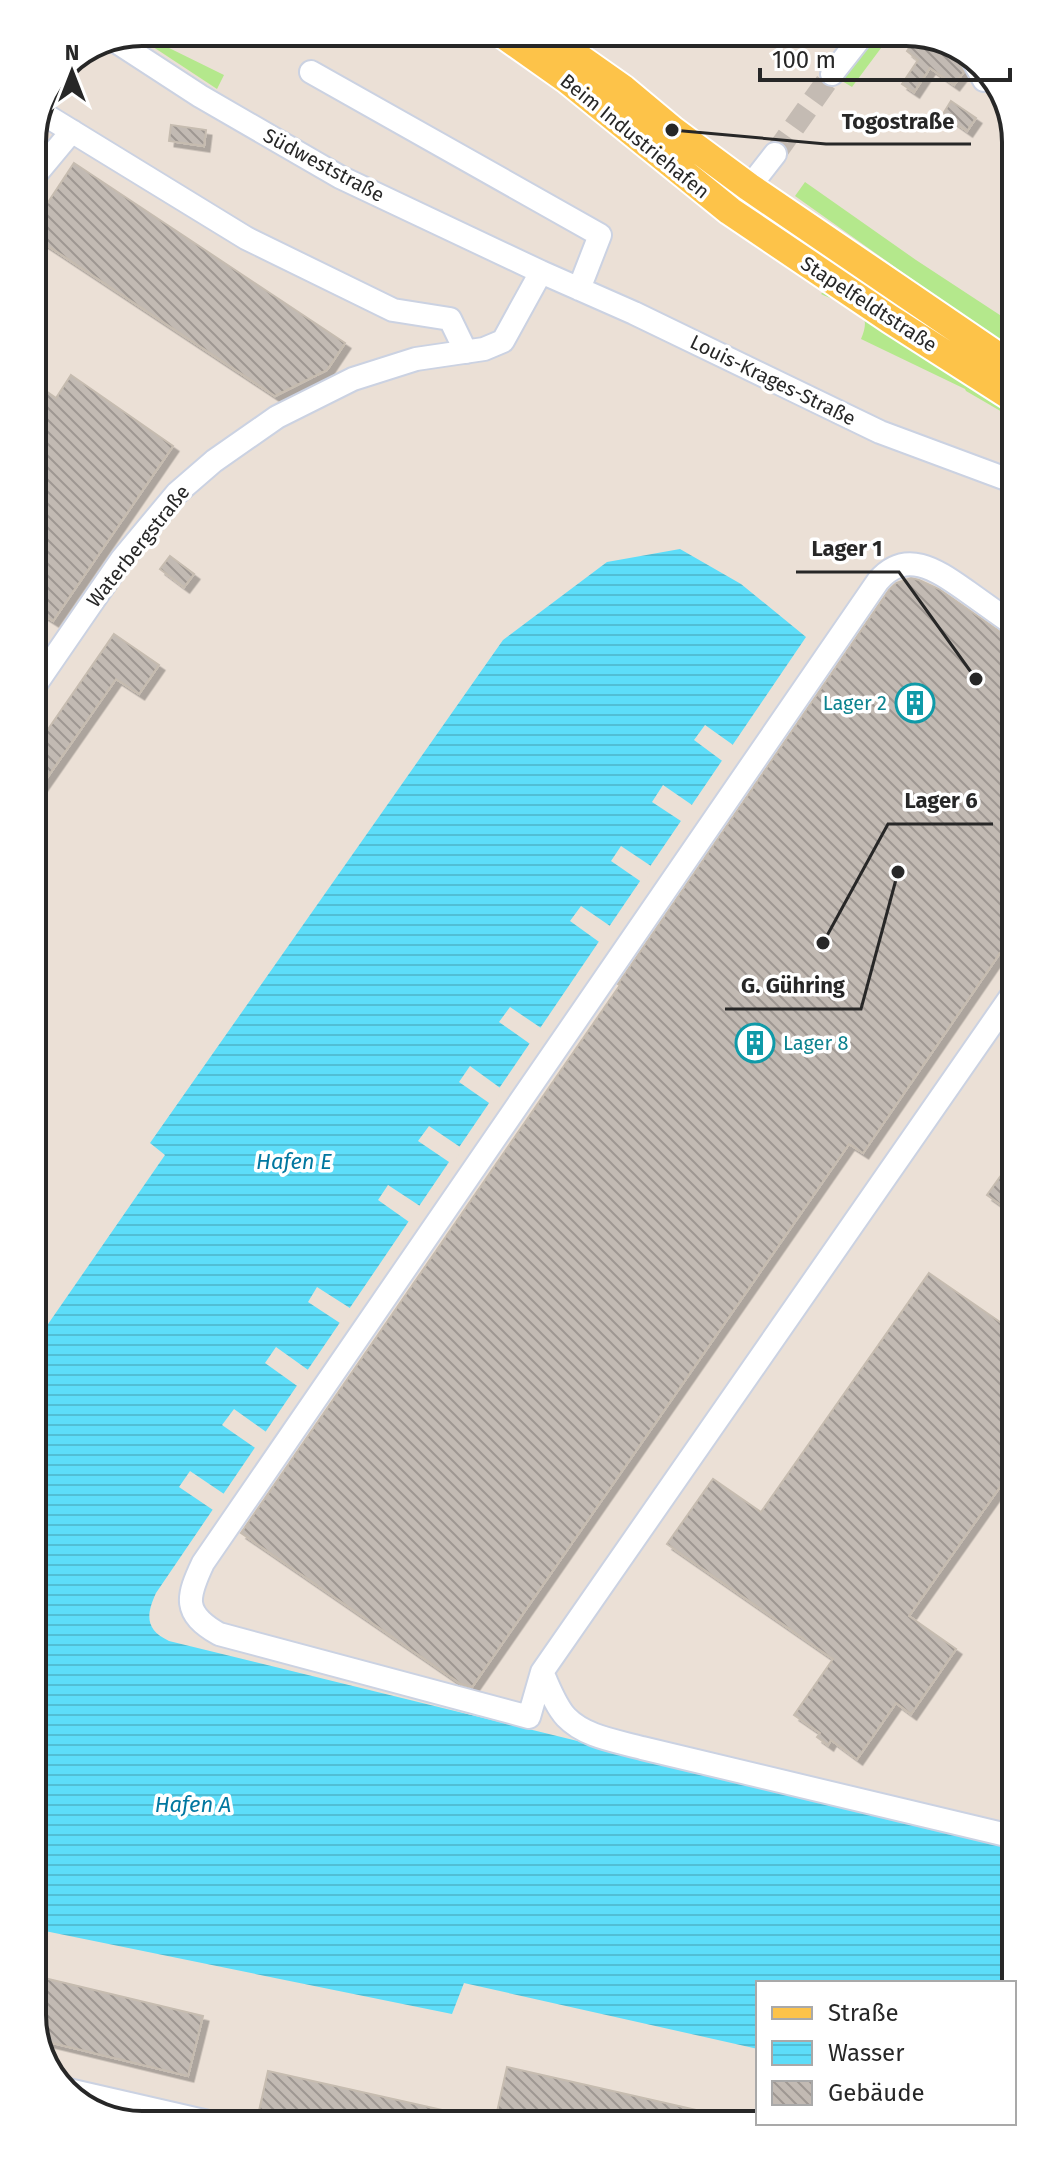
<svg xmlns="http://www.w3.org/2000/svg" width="1048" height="2157" viewBox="0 0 1048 2157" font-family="'Fira Sans',sans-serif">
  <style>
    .grass { fill: #b4e88c }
    .water { fill: url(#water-rules) }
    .pier { fill: #ebe0d6 }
    .building { fill: url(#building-back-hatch); stroke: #c6bcb0; stroke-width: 2; filter: url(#shadow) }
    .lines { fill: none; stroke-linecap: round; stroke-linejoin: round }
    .minor-tunnel { stroke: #c4bbb3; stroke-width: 22; stroke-dasharray: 22 11; stroke-linecap: butt }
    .minor-casing { stroke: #cbd2e2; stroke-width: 26 }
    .major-casing { stroke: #fff; stroke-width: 32 }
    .minor { stroke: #fff; stroke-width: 22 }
    .major { stroke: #fdc349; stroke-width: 28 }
    .labels { text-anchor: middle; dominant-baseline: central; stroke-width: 7; stroke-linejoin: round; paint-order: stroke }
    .street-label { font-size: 20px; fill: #272727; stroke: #fff }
    .culture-label { font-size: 20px; fill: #0d838f; stroke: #fff; text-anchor: end }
    .water-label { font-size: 22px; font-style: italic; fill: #0177a0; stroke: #fff }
    .rim { fill: none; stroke: #272727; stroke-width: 4 }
    .leader { fill: none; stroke: #272727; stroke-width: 3 }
    .callout-dot { fill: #272727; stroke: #fff; stroke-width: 3 }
    .callout-label { font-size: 22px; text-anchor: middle; font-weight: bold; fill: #272727; stroke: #fff; stroke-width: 7; stroke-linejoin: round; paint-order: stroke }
  </style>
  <defs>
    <pattern id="water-rules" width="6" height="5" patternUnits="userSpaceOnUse" patternTransform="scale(2)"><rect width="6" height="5" fill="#5dddf9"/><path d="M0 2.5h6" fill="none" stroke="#51bed5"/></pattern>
    <pattern id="building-back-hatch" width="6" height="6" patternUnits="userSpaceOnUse" patternTransform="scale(2)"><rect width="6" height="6" fill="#c2bab3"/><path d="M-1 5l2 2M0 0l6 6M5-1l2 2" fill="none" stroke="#9e9792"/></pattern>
    <filter id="shadow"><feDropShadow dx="5.5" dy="5.5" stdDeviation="0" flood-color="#0004"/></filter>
  </defs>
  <rect width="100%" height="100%" fill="#ebe0d6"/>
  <path class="grass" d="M143,32L163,45L224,75L217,89L135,35Z
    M880,32H893L852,87L842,81Z
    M805,182L916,260L1009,321V348L795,196Z
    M823,292L863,308L1009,403V416L966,391L965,389L861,339C876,305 845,306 821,294Z"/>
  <path class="water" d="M680,549L741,584L806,637L156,1593C146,1615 145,1630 169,1641L1015,1848L1016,2016L1014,2022V1983H758V2049L464,1983L452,2014L40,1930L37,1340L165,1155L150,1143L503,640L607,562Z"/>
  <path class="pier" d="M705,725L736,747L725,763L694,740Z
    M663,785L695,807L684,823L652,802Z
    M621,846L654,868L643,883L611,861Z
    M581,906L613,928L602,944L570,921Z
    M510,1007L544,1030L533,1046L499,1022Z
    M470,1066L503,1090L492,1105L459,1082Z
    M429,1126L463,1149L452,1164L418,1141Z
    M388,1185L423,1208L412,1224L378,1200Z
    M317,1287L353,1310L343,1325L308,1302Z
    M276,1347L311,1372L300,1388L265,1363Z
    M234,1409L269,1434L258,1450L222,1425Z
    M190,1471L227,1496L216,1512L179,1487Z"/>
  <path class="building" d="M919,34L933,40L956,56L964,72L954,85L930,68L914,92L902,84L918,60L907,51Z
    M951,101L976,118L967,131L943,114Z
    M171,125L206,130L204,146L169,141Z
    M74,163L345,343L327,370L275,396L33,236V225Z
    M71,375L173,446L53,621L34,609L33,382L56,398Z
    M170,556L194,574L184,587L160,569Z
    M911,578L919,580L939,589L1002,633L1010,636L1011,937L863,1153L849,1144L472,1687L461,1684L241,1533L620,985L618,984L889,590L896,583Z
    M114,634L159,665L139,694L116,679L35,795V748Z
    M1012,1160V1161L1013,1213L987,1195Z
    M929,1273L1013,1331L1014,1467L909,1616L956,1649L911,1714L896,1703L857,1759L831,1740L828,1745L817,1737L820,1733L794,1715L833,1659L667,1544L713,1479L761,1512Z
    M40,1977L203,2016L188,2076L40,2040Z
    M507,2067L714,2114L713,2119L495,2121Z
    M268,2071L469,2116L468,2121L256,2124Z"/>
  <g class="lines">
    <path class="minor-tunnel" d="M775,154L832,74"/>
    <defs>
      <path id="minor" d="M117,42L200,96L340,177L541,272L634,313L880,432L1009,480
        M969,53L984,80
        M311,72L600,235L579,289
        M832,74L865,32
        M42,113L246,238L393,310L450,319L466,352
        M32,179L72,131
        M739,200L775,154
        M1010,622C996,612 982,602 968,592C939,572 907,547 878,581L203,1563C187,1597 182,1613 219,1634L529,1717L542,1672L1012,995
        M34,687L122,559L177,493L214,461L277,417L353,379L416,359L484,349L503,341L541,272
        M542,1672C549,1687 555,1705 566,1717C585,1737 617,1741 642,1748L1015,1837
        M64,2089L217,2124"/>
      <path id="major" d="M500,32L568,80L730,211L890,319L1009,395
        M542,32L623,89L672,130L749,187L1009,364"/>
    </defs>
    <use href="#minor" class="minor-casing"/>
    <use href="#major" class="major-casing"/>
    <use href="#minor" class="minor"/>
    <use href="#major" class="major"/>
  </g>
  <defs>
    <symbol id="building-ring" viewBox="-11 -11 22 22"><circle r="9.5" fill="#fff" stroke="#0f9aa8" stroke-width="1.5"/><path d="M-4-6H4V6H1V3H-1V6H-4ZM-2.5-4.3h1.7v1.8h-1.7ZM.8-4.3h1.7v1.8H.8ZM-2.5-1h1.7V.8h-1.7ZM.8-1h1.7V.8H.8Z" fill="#0f9aa8"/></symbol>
  </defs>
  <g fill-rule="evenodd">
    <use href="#building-ring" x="893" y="681" width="44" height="44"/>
    <use href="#building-ring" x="733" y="1021" width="44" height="44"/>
  </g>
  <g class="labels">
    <g class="street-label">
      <text transform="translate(635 136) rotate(39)">Beim Industriehafen</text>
      <text transform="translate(324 165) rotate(28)">Südweststraße</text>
      <text transform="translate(869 304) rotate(33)">Stapelfeldtstraße</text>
      <text transform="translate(773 380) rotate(26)">Louis-Krages-Straße</text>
      <text transform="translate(138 546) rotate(-51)">Waterbergstraße</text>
    </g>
    <g class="culture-label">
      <text x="887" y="703">Lager 2</text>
      <text x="783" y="1043" text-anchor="start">Lager 8</text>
    </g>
    <g class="water-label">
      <text x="294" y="1161">Hafen E</text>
      <text x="193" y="1804">Hafen A</text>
    </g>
  </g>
  <path d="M0 0H1048V2157H0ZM142 46H906A96 96 0 0 1 1002 142V2015A96 96 0 0 1 906 2111H142A96 96 0 0 1 46 2015V142A96 96 0 0 1 142 46Z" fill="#fff" fill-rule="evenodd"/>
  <path class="rim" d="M142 46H906A96 96 0 0 1 1002 142V2015A96 96 0 0 1 906 2111H142A96 96 0 0 1 46 2015V142A96 96 0 0 1 142 46Z"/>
  <path class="leader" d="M672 130L826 144H971M976 679L899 572H796M823 943L888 824H993M898 872L861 1009H725"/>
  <g class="callout-dot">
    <circle cx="672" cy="130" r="8"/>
    <circle cx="976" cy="679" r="8"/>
    <circle cx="823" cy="943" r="8"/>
    <circle cx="898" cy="872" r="8"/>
  </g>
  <g class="callout-label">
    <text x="898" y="129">Togostraße</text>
    <text x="847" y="556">Lager 1</text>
    <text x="941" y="808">Lager 6</text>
    <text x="793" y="993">G. Gühring</text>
  </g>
  <rect x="756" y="1981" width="260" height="144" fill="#ffffff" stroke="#a9a9a9" stroke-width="2"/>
  <rect x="772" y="2007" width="40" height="12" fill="#fdc349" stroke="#a9a9a9" stroke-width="2"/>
  <text x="828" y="2021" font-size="24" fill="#272727">Straße</text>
  <rect x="772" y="2041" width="40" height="24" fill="url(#water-rules)" stroke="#a9a9a9" stroke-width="2"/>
  <text x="828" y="2061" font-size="24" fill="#272727">Wasser</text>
  <rect x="772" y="2081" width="40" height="24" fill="url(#building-back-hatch)" stroke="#a9a9a9" stroke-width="2"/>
  <text x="828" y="2101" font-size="24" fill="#272727">Gebäude</text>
  <g transform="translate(72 72)" stroke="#ffffff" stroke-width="6" paint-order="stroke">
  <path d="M0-6L14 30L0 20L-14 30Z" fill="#272727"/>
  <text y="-12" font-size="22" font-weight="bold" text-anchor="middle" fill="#272727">N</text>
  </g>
  <path d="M760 68v12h250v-12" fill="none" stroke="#272727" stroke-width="4"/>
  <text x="772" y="68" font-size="24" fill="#272727" stroke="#ffffff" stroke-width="6" paint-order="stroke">100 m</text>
</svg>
